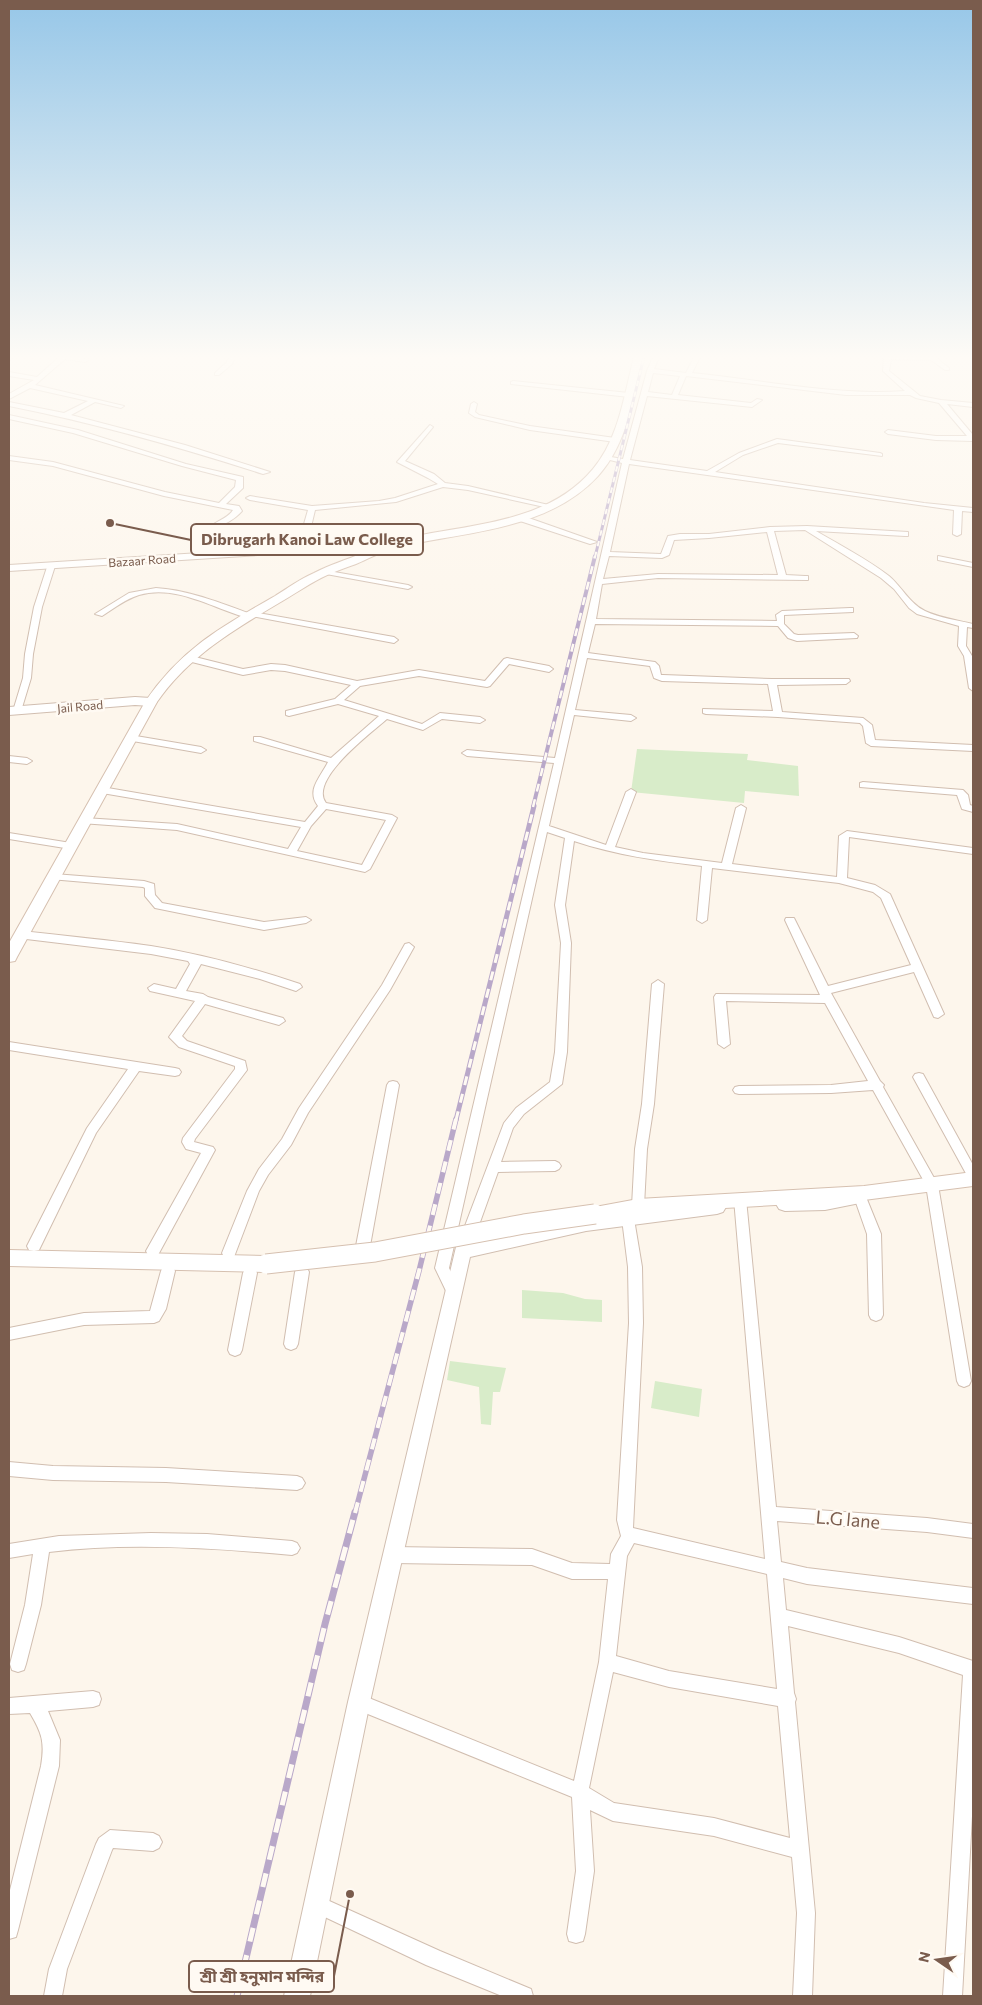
<svg xmlns="http://www.w3.org/2000/svg" width="982" height="2005" viewBox="0 0 982 2005" font-family="Commissioner,'Noto Sans Bengali',sans-serif">
  <style>
    .green { fill: #d8ecc9 }
    .lines { fill: none; stroke-linecap: round; stroke-linejoin: round }
    .minor-casing { stroke: #d1beb0; stroke-width: 2 }
    .tertiary-casing { stroke: #d1beb0; stroke-width: 2 }
    .secondary-casing { stroke: #d6c0b0; stroke-width: 2 }
    .minor { fill: #fff; fill-rule: evenodd }
    .tertiary { fill: #fff; fill-rule: evenodd }
    .secondary { fill: #fff; fill-rule: evenodd }
    .rail-far4-casing { stroke: #b9a8c9; stroke-width: 3 }
    .rail-far3-casing { stroke: #b9a8c9; stroke-width: 4 }
    .rail-far2-casing { stroke: #b9a8c9; stroke-width: 5 }
    .rail-far1-casing { stroke: #b9a8c9; stroke-width: 5.5 }
    .rail-casing { stroke: #b9a8c9; stroke-width: 7 }
    .rail-far4 { stroke: #fffaf3; stroke-width: 2; stroke-dasharray: 5.5; stroke-linecap: butt }
    .rail-far3 { stroke: #fffaf3; stroke-width: 2.5; stroke-dasharray: 8; stroke-linecap: butt }
    .rail-far2 { stroke: #fffaf3; stroke-width: 3; stroke-dasharray: 9; stroke-linecap: butt }
    .rail-far1 { stroke: #fffaf3; stroke-width: 4; stroke-dasharray: 11; stroke-linecap: butt }
    .rail { stroke: #fffaf3; stroke-width: 5; stroke-dasharray: 14; stroke-linecap: butt }
    .secondary-bridge-casing { stroke: #d6c0b0; stroke-width: 21; stroke-linecap: butt }
    .secondary-bridge { stroke: #fff; stroke-width: 19 }
    .labels { text-anchor: middle; dominant-baseline: central; stroke-width: 5; stroke-linejoin: round; paint-order: stroke }
    .far-street-label { font-size: 12px; fill: #7a5c4d; stroke: #fffaf3 }
    .near-street-label { font-size: 18px; fill: #7a5c4d; stroke: #fffaf3 }
    .leader { fill: none; stroke: #7a5c4d; stroke-width: 2 }
    .callout-dot { fill: #7a5c4d; stroke: #fffaf3; stroke-width: 2 }
    .callout { fill: #fffaf3; stroke: #7a5c4d; stroke-width: 2 }
    .callout-label { font-size: 16px; text-anchor: middle; font-weight: bold; fill: #7a5c4d }
  </style>
  <rect width="100%" height="100%" fill="#fdf6ec"/>
  <path class="green" d="M637,749L748,754L747,760L798,766L799,796L745,791L744,803L631,792Z
    M522,1290L563,1293L585,1299L602,1300V1322L522,1318Z
    M450,1361L506,1368L500,1392H493L491,1425L481,1424L479,1387L447,1380Z
    M655,1381L702,1389L699,1417L651,1408Z"/>
  <g class="lines">
    <defs>
      <path id="minor" d="M9,357H13L9,360Z
        M59,357H77L88,360L85,362L65,359L35,385L124,406L121,408L95,402L71,415L185,445L270,472L263,474C179,447 95,423 9,406V402L64,413L88,401L30,388L9,399V394L34,380L9,376V372L37,377Z
        M229,357H235L232,364L219,375H215V373L227,362Z
        M653,357H659L654,369L686,373L694,357H700L692,373C763,380 834,396 905,391L883,371L884,357H935L949,368V370H945L931,360L891,359L889,371L920,396L941,400L973,403V407L947,404L973,435V441L936,440L888,434L885,432L888,430L936,436H967L939,403L916,398L910,395H846L686,376L678,395L751,403L757,399L762,400L752,407L647,396L630,460L707,471L739,453L777,439L880,453L882,454V456L778,443L743,455L715,472L924,503L973,508V512L962,511L961,534L957,536L953,534L954,510L629,464L610,552L661,554L668,536L680,534H709L770,527L807,526L908,532V536H905L816,531C840,545 867,559 889,576C901,586 910,604 925,611C940,618 957,620 973,624V628L967,627L966,646L972,656L973,662V691L969,688L964,656L958,646L959,626L917,614L909,608L894,589L881,578L805,530L774,531L786,575L805,576H808V580L658,578L602,584L596,619L777,621L776,615L782,611L850,608H853V612L784,615V624L794,634L798,635L854,633L858,636L857,638L797,641L788,638L778,626L595,624L588,653L655,662L659,666L661,675H663L772,679H849L850,681L846,684L777,685L782,712L863,718L872,725L875,740L973,745V751L871,746L866,743L863,726L860,723L778,717L706,714L703,713V709L773,711L768,684L662,681L654,678L650,666L587,658L575,710L631,715L636,718L631,721L574,715L549,826L606,845L626,792L631,789L636,792L615,847L643,853L722,863L736,808L741,805L746,808L732,864L837,877L839,836L847,831L973,848V854L849,837L847,878L875,885L890,894L944,1014L938,1018L934,1017L914,972L831,993L880,1081L884,1085L883,1087L938,1185L971,1381L969,1385L964,1387L959,1385L957,1381L926,1185L873,1090L831,1093L739,1094L735,1093L733,1090L735,1087L739,1086L831,1085L868,1081L825,1003L726,1001L730,1044L724,1048L718,1044L714,997L716,994L820,995L785,920L786,918H794L828,986L911,965L881,898L873,892L839,883L712,868L707,920L702,923L697,920L702,866C658,861 616,855 574,841L565,905L571,943L567,1052L562,1084L524,1114L513,1128L501,1162L555,1161L559,1163L561,1166L559,1169L555,1171L498,1172L474,1239L472,1243L467,1244L462,1243L460,1239L504,1123L516,1108L550,1082L555,1052L561,943L555,905L565,838L547,832L449,1268L460,1291L458,1295L453,1297L448,1295L435,1268L554,763L467,756L462,753L467,750L555,758L622,463L602,458L605,456L623,459L647,371ZM653,373L680,376L672,395L648,392ZM767,532L778,575L658,574L603,579L609,556L662,558L669,555L674,540L709,538Z
        M513,381L629,393L632,395L629,397L511,384V382Z
        M474,402L477,404L475,412L479,415L530,426L615,438L618,440L615,442L530,430L475,417L469,413L471,404Z
        M9,415L78,430L186,464L243,477V488L226,504L239,506L242,511C226,530 204,522 211,556L204,558C190,523 224,525 233,510L164,496L53,466L9,460V456L53,462L165,492L219,503L235,487L236,480L182,466L73,433L9,419Z
        M430,425L433,427L405,461L434,474L445,483L468,486L553,506L549,508L468,490L443,487L396,502L315,510L310,531L308,549L304,551L300,549L302,531L308,510L250,500L246,498L250,496L312,506L379,501L395,498L438,484L428,478L397,462Z
        M517,516H523L597,542L590,544L517,520Z
        M938,556L973,563V567L938,560Z
        M48,564L55,566L42,607L33,654L31,678L21,711L17,714L13,711L23,678L25,654L34,607Z
        M323,570L408,585L412,587L408,589L326,574H323Z
        M156,588C188,590 218,602 248,613L252,612L394,637L398,640L394,643L252,616L248,618C214,609 176,584 139,595C126,599 114,608 102,616L95,614L129,593Z
        M187,655L243,669L271,664L285,665L357,681L419,670L485,681L504,659L507,658L549,666L553,669L549,672L509,664L490,686L487,687L419,676L360,686L344,700L422,724L440,713L480,717L485,720L480,723L442,719L423,730L387,719C371,733 308,780 326,803L392,815L397,818L370,869L365,872L177,830L81,823L79,821L84,818L177,824L288,849L301,827L102,793L97,790L102,787L305,822L318,806C306,790 320,778 328,762L254,741V737H260L331,758L379,716L338,704L289,716L286,715V711L335,699L351,685L285,671L271,670L243,675L184,660L183,658ZM326,809L386,820L362,865L297,851L311,826Z
        M130,735L201,747L206,750L201,753L127,740L125,738Z
        M9,756L27,758L32,761L27,764L9,762Z
        M863,782L963,790L968,795L970,805L973,806V812L962,809L957,795L860,787V783Z
        M9,833L71,843L76,846L71,849L9,839Z
        M54,874L144,881L154,884L155,895L162,903L264,922L306,917L311,920L306,923L264,930L155,908L145,896V888L143,887L50,879L49,877L50,875Z
        M22,931C65,936 109,940 151,946C202,954 252,968 300,984L302,987L296,991L260,979L201,964L186,991L203,994L208,997L283,1018L285,1021L279,1025L205,1004L182,1036L187,1041L245,1061L247,1070L195,1139L194,1142L213,1147L215,1150L158,1255L153,1256L148,1255L146,1251L201,1153L186,1149L182,1142L183,1138L235,1069V1066L179,1047L169,1037L195,1001L150,991L148,988L154,984L176,989L190,964L188,961L151,954L18,938L17,935Z
        M409,943L414,947L390,990L308,1113L291,1145L268,1175L259,1191L234,1257L229,1258L224,1257L222,1253L247,1191L259,1169L282,1139L299,1108L382,985L405,944Z
        M658,980L664,984L654,1104L647,1149L644,1206L643,1210L638,1211L633,1210L632,1206L635,1149L642,1104L652,984Z
        M9,1042L175,1068L179,1069L181,1072L179,1075L175,1076L139,1071L96,1133L39,1250L34,1251L29,1250L27,1246L87,1128L128,1069L9,1050Z
        M919,1073L923,1074L973,1165V1181L969,1179L913,1077L915,1074Z
        M393,1081L397,1082L399,1085L370,1246L368,1250L363,1251L358,1250L356,1246L387,1085L389,1082Z
        M860,1192L865,1193L866,1197L881,1234L883,1315L881,1319L876,1321L871,1319L869,1315L867,1234L854,1197L855,1193Z
        M740,1194L745,1195L746,1199L776,1507L927,1518L973,1524V1538L927,1532L777,1521L781,1562L807,1568L973,1588V1604L807,1584L783,1578L786,1610L899,1637L973,1661V1798L962,1996H943L963,1675L899,1653L788,1626L794,1693L796,1699L795,1702L815,1913L812,1996H793L797,1913L792,1857L714,1836L613,1821L590,1810L594,1871L585,1934L583,1941L576,1943L569,1941L567,1934L576,1871L572,1797L353,1708L351,1702L353,1696L359,1694L574,1781L599,1662L608,1579H572L532,1565L393,1563L387,1560L385,1555L387,1550L393,1547L532,1549L572,1563L610,1564L611,1554L621,1536L617,1520L629,1323L628,1267L622,1219L623,1215L628,1214L633,1215L634,1219L642,1267L643,1323L633,1528L765,1559L734,1199L735,1195ZM634,1543L767,1574L777,1689L669,1671L616,1656L627,1556ZM613,1672L669,1687L778,1706L790,1838L714,1818L614,1803L589,1788Z
        M168,1265L173,1267L175,1271L166,1309L159,1321L154,1323L84,1325L9,1340V1328L84,1313L150,1311L161,1271L163,1267Z
        M302,1266L307,1268L309,1272L298,1344L296,1348L291,1350L286,1348L284,1344L295,1272L297,1268Z
        M250,1267L255,1269L257,1273L242,1350L240,1354L235,1356L230,1354L228,1350L243,1273L245,1269Z
        M9,1462L53,1466L166,1468L297,1476L302,1478L305,1483L302,1488L297,1490L166,1482L53,1480L9,1476Z
        M151,1533L207,1534L292,1541L297,1543L300,1548L297,1553L292,1555C212,1548 129,1542 49,1552L41,1605L26,1664L24,1670L18,1672L12,1670L10,1664L25,1605L33,1554L9,1558V1544L59,1536Z
        M93,1691L99,1693L101,1699L99,1705L93,1707L48,1711L60,1740L59,1766L18,1930L16,1937L9,1939V1894L41,1766C45,1742 42,1733 30,1713L9,1714V1698Z
        M110,1830L153,1833L159,1836L162,1842L159,1848L153,1851L113,1848L112,1850L67,1969L62,1996H44L49,1969L96,1844L99,1838Z
        M316,1895L440,1951L531,1989L533,1996H502L426,1965L310,1910L307,1904L310,1898Z"/>
      <path id="tertiary" d="M394,541L399,544L398,546L9,571V565Z
        M135,697L151,698L157,702L151,706L135,705L9,715V707Z
        M859,1190L865,1192L868,1197L865,1202L825,1210L785,1211L779,1209L776,1204L779,1199L785,1197L825,1196Z
        M717,1200L723,1202L726,1207L723,1212L717,1214L586,1231L470,1257L370,1702L310,1996H284L348,1702L456,1247L586,1217Z"/>
      <path id="secondary" d="M634,357H642C634,398 627,444 598,476C547,531 467,531 399,547C384,550 370,558 356,564C345,568 333,572 321,578C307,585 293,595 279,603C233,630 188,657 157,702L17,957L15,961L9,962V943L145,702C181,649 221,627 275,596C288,588 300,579 314,573C329,565 346,560 363,553C372,549 381,545 391,542C458,523 544,528 593,469C619,438 624,395 634,357Z
        M973,1172V1186L864,1200L638,1213L595,1221L588,1219L586,1214L588,1209L595,1207L638,1199L864,1186Z
        M9,1250L266,1256L273,1258L276,1264L273,1270L266,1272L9,1266Z"/>
    </defs>
    <use href="#minor" class="minor-casing"/>
    <use href="#tertiary" class="tertiary-casing"/>
    <use href="#secondary" class="secondary-casing"/>
    <use href="#minor" class="minor"/>
    <use href="#tertiary" class="tertiary"/>
    <use href="#secondary" class="secondary"/>
    <defs>
      <path id="rail-far4" d="M595,557L644,357"/>
      <path id="rail-far3" d="M533,807L595,556"/>
      <path id="rail-far2" d="M456,1120L534,806"/>
      <path id="rail-far1" d="M355,1513L419,1271L456,1119"/>
      <path id="rail" d="M237,1996L325,1624L355,1512"/>
    </defs>
    <use href="#rail-far4" class="rail-far4-casing"/>
    <use href="#rail-far3" class="rail-far3-casing"/>
    <use href="#rail-far2" class="rail-far2-casing"/>
    <use href="#rail-far1" class="rail-far1-casing"/>
    <use href="#rail" class="rail-casing"/>
    <use href="#rail-far4" class="rail-far4"/>
    <use href="#rail-far3" class="rail-far3"/>
    <use href="#rail-far2" class="rail-far2"/>
    <use href="#rail-far1" class="rail-far1"/>
    <use href="#rail" class="rail"/>
    <defs>
      <path id="secondary-bridge" d="M266,1264L375,1252L524,1224L595,1214"/>
    </defs>
    <use href="#secondary-bridge" class="secondary-bridge-casing"/>
    <use href="#secondary-bridge" class="secondary-bridge"/>
  </g>
  <linearGradient id="sky" x2="0" y2="1"><stop stop-color="#97c7e8"/><stop offset="0.56" stop-color="#fefbf6"/><stop offset="1" stop-color="#fefbf6" stop-opacity="0"/></linearGradient>
  <rect width="982" height="638" fill="url(#sky)"/>
  <g class="labels">
    <g class="far-street-label">
      <text transform="translate(142 560) rotate(-4)">Bazaar Road</text>
      <text transform="translate(80 706) rotate(-5)">Jail Road</text>
    </g>
    <g class="near-street-label">
      <text transform="translate(848 1519) rotate(5)">L.G lane</text>
    </g>
  </g>
  <path class="leader" d="M110 523L191 540M350 1894L334 1976"/>
  <g class="callout-dot">
    <circle cx="110" cy="523" r="5"/>
    <circle cx="350" cy="1894" r="5"/>
  </g>
  <g class="callout">
    <rect x="191" y="524" width="232" height="31" rx="5"/>
    <rect x="189" y="1961" width="145" height="31" rx="5"/>
  </g>
  <g class="callout-label">
    <text x="307" y="545">Dibrugarh Kanoi Law College</text>
    <text x="262" y="1982">শ্রী শ্রী হনুমান মন্দির</text>
  </g>
  <rect width="982" height="2005" fill="none" stroke="#7a5c4d" stroke-width="20"/>
  <g transform="translate(937 1960) rotate(283)" stroke="#fffaf3" stroke-width="4" paint-order="stroke">
  <path d="M0-4L9 19L0 12L-9 19Z" fill="#7a5c4d"/>
  <text y="-8" font-size="14" font-weight="bold" text-anchor="middle" fill="#7a5c4d">N</text>
  </g>
</svg>
